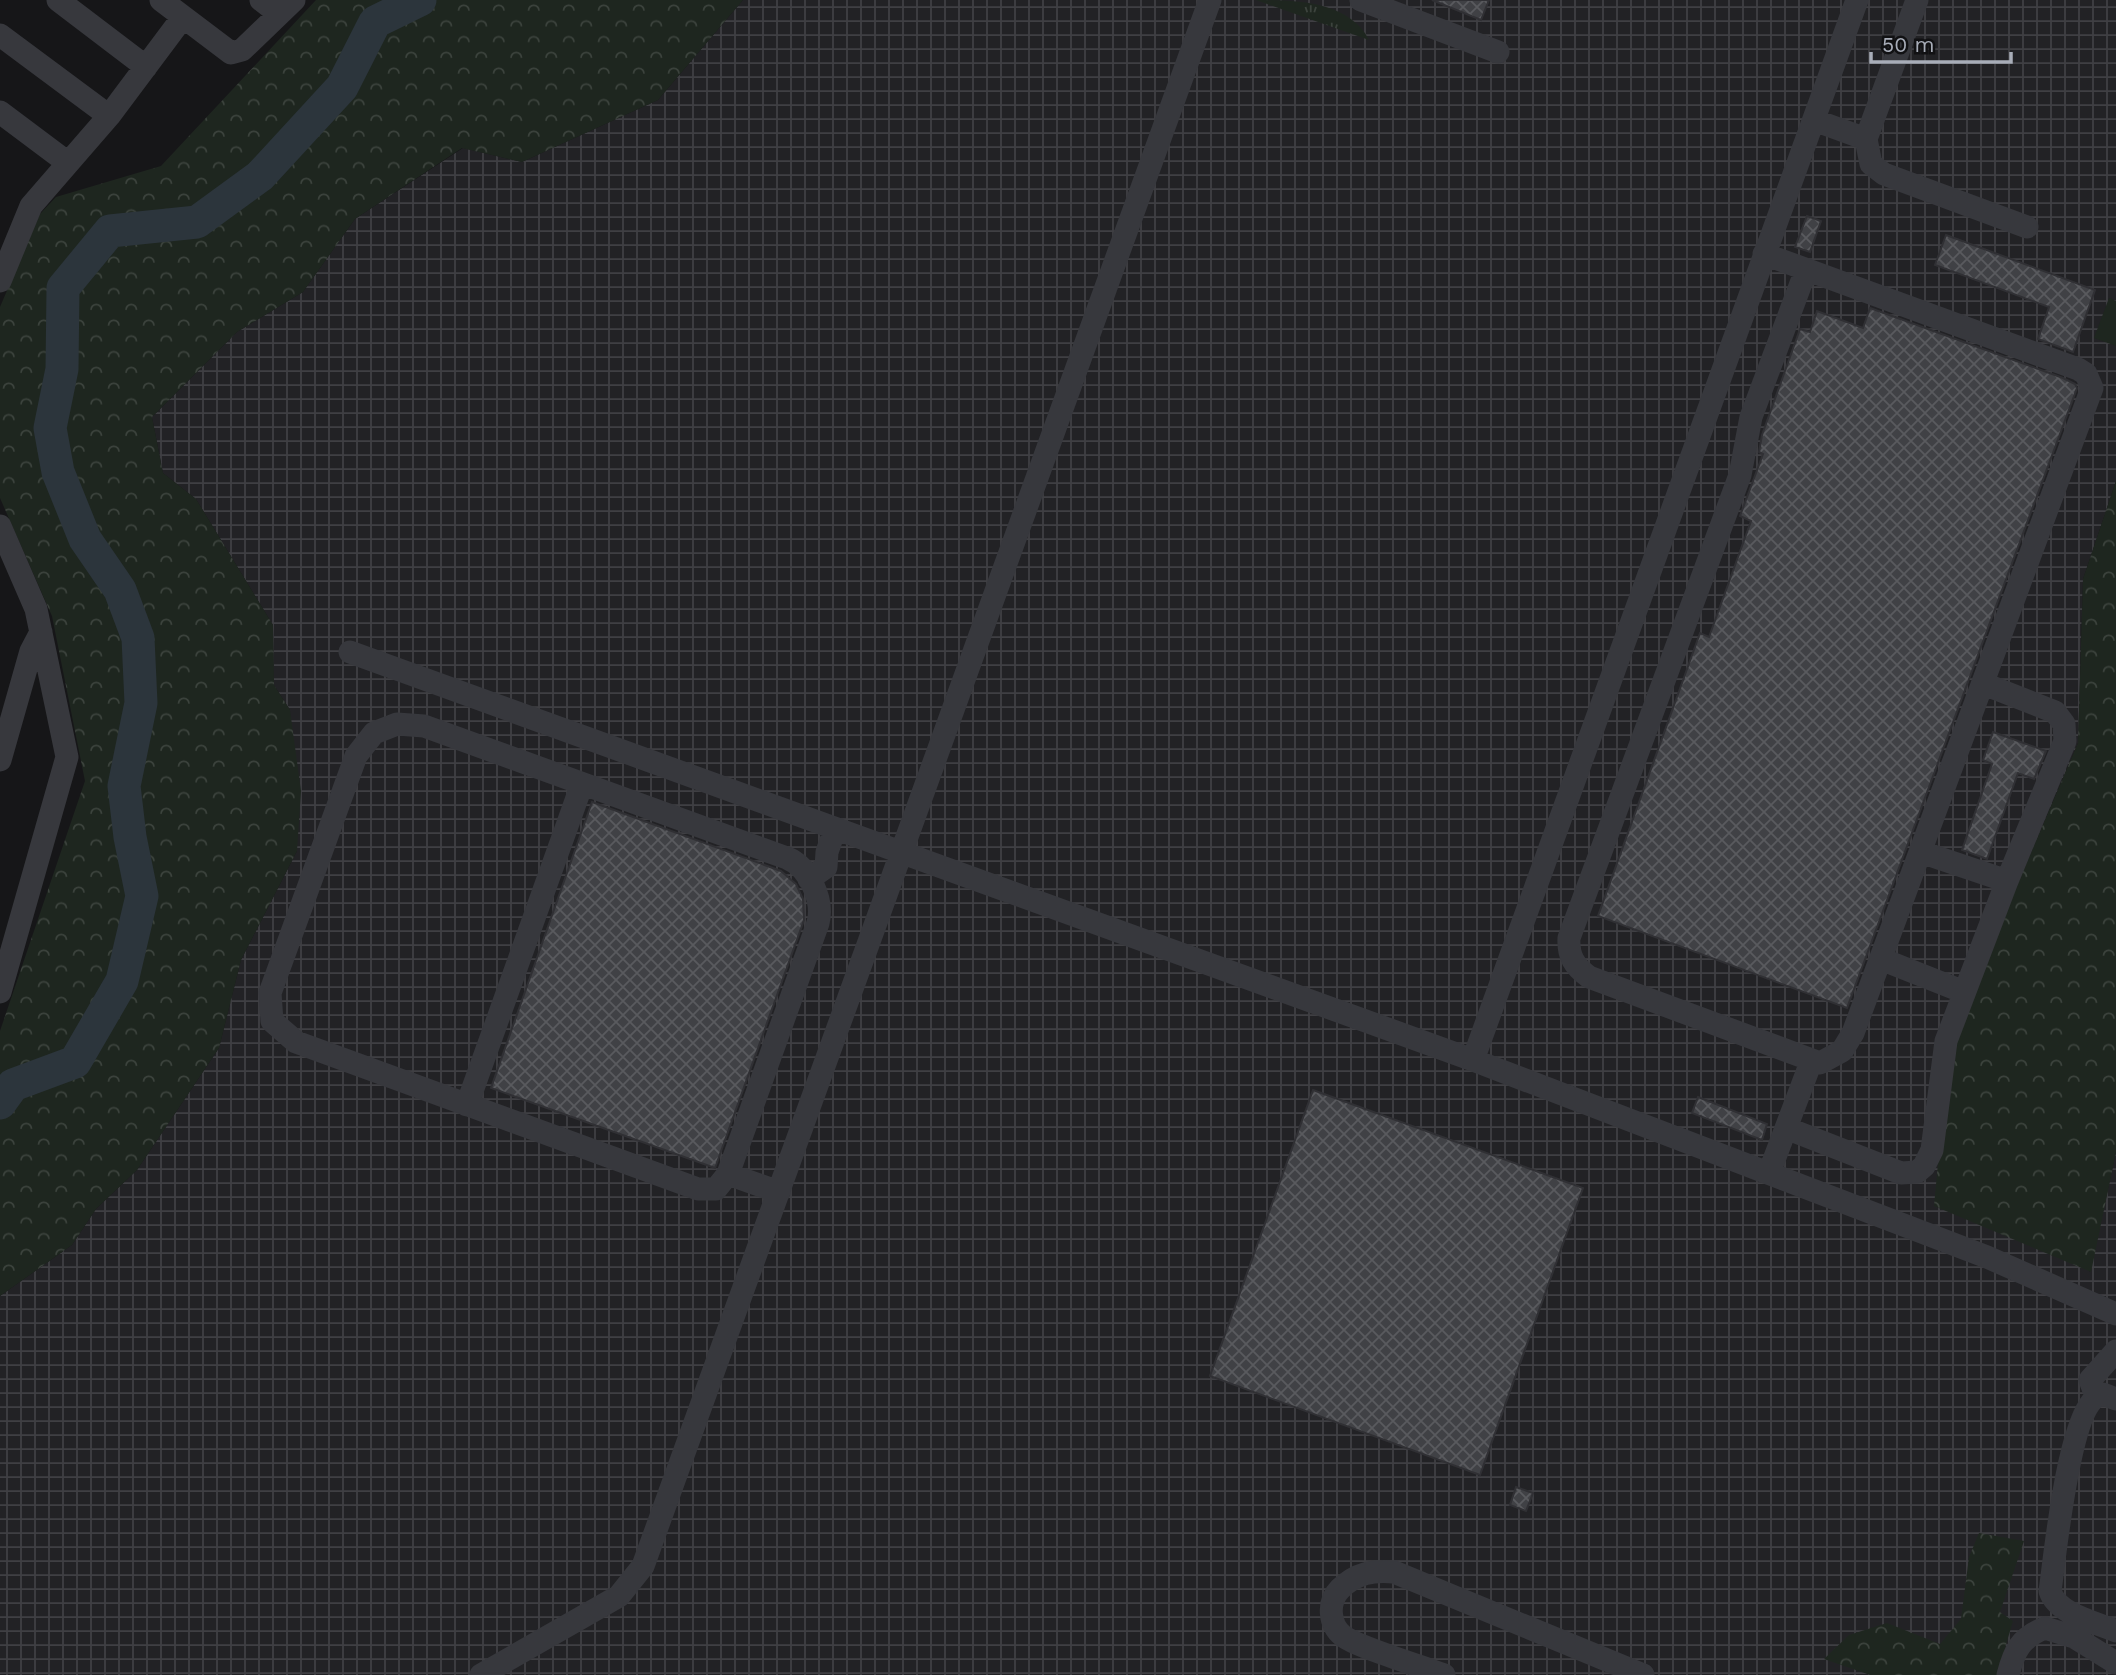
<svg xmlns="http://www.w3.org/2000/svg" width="2116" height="1675" viewBox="0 0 2116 1675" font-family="'Work Sans',sans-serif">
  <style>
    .industrial { fill: url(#industrial-grid) }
    .grass { fill: url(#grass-tufts) }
    .forest { fill: url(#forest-crowns) }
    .park { fill: #1e261f }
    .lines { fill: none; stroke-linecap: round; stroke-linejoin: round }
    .river { stroke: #2c353c; stroke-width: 33 }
    .building { fill: url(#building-cross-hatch); stroke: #303034; stroke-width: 2 }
    .minor { stroke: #37383d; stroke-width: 23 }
  </style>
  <defs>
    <pattern id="industrial-grid" width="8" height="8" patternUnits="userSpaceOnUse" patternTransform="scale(1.75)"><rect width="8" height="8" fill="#222225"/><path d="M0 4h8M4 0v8" fill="none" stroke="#3f3f43"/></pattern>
    <pattern id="grass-tufts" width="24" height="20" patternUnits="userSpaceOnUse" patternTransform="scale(1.75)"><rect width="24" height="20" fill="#1e261f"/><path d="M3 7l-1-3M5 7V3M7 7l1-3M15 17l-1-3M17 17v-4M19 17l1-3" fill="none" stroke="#3c433d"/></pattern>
    <pattern id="forest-crowns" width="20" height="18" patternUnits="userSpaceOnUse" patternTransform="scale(1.75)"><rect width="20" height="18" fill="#1e261f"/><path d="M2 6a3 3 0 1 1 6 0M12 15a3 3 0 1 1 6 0" fill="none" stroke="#3c433d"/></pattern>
    <pattern id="building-cross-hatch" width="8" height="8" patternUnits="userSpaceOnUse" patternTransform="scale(1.75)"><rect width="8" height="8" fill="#404145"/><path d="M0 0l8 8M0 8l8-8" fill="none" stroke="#595a5e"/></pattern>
  </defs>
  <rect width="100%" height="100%" fill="#161618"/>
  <path class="industrial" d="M743,0H2116V481L2083,579L2078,743L1949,1044L2090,1272L2116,1152V1675H0V1296L72,1245L96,1209L137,1170L219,1048L241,960L297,851L290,710L274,685L273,625L196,499L163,473L152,417L237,332L303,292L355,219L463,148L522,162L658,100Z"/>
  <path class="grass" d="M1256,0C1295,0 1349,1 1369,40Z"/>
  <path class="forest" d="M316,0H743L658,100L522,162L462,148L355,219L303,292L237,332L152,417L163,473L196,499L273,625L274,685L290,710L301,791L297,851L241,960L219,1048L137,1170L96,1209L72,1245L0,1296V1031L85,781L52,616L0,498V307L40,214L56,197L161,166Z
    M2116,481V1152L2091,1272L1934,1206L1949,1044L2078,743L2083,579Z
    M1979,1533L2024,1541L2000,1612L2013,1621L1997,1675H1870L1824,1659L1849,1635L1887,1623L1940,1644L1961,1619L1969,1557Z"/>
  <path class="park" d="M2109,298L2116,301V346L2094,338Z"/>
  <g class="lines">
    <path class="river" d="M0,1103L13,1085L75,1062L122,981L142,896L130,837L124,786L141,703L138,638L120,590L85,539L58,472L50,428L62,369L63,288L110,231L197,222L260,176L342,87L375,22L420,0"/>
  </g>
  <path class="building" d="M1432,0H1489L1481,20Z
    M1807,216L1821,221L1810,252L1795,247Z
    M1946,235L2095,290L2073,352L2038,339L2049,307L1935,265Z
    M1870,308L2063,378L2075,384L2077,388L1847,1008L1598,916L1700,633L1709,637L1751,521L1740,516L1763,454L1759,452L1762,435L1800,329L1810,332L1817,311L1863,328Z
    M1993,732L2046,751L2034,779L2018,773L1987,859L1962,850L1992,764L1983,760Z
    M592,802L781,871L796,884L803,899L804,920L715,1168L491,1088Z
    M1313,1090L1583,1188L1480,1475L1210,1376Z
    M1698,1097L1767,1124L1762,1140L1692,1113Z
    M1516,1487L1533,1493L1526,1511L1510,1505Z"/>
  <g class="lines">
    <path class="minor" d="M58,0L146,67
      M161,0L231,53L242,50L294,0
      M261,0L279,14
      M1361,0L1498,52
      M1917,0L1866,139L1871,164L1884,174L2027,227
      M0,35L109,116
      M0,112L68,163
      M1814,120L1866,139
      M1764,254L2078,369L2086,374L2092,388L1853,1033L1842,1051L1820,1063L1589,977C1574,966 1568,956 1569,938L1740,475L1751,417L1806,270
      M0,281L31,206L109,116L183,17
      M0,526L36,609L67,757L0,992
      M350,652L1473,1060L1987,1257L2116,1314
      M397,724L424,726L787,858C809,867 824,900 818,923L728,1174L716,1189H698L296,1042L272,1021L270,993L356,756L374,733Z
      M0,760L31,651L41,632
      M1921,852L2007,881
      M809,879L826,867L827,852L835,829
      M1881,959L1964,992
      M1473,1060L1857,0
      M467,1105L582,784
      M1786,1128L1901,1173L1917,1172L1924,1166L1932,1150L1946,1041L2007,881L2065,741L2064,724L2055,712L1984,684
      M1769,1173L1811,1062
      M728,1174L779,1192
      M2096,1396L2090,1380L2116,1351
      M2116,1399L2103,1394C2069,1400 2055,1558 2050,1591C2057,1614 2095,1622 2116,1631
      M481,1675L619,1596L643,1566L1210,0
      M1444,1675C1424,1667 1357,1647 1343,1636C1329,1625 1327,1602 1340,1589C1356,1573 1373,1570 1394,1572L1643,1675
      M2008,1675C2014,1651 2021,1637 2045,1628L2074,1637L2116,1663"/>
  </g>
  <path d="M1871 52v10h140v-10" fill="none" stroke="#a8adb8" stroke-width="3.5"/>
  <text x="1882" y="52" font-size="21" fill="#a8adb8" stroke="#111113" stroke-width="5" paint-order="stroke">50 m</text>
</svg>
